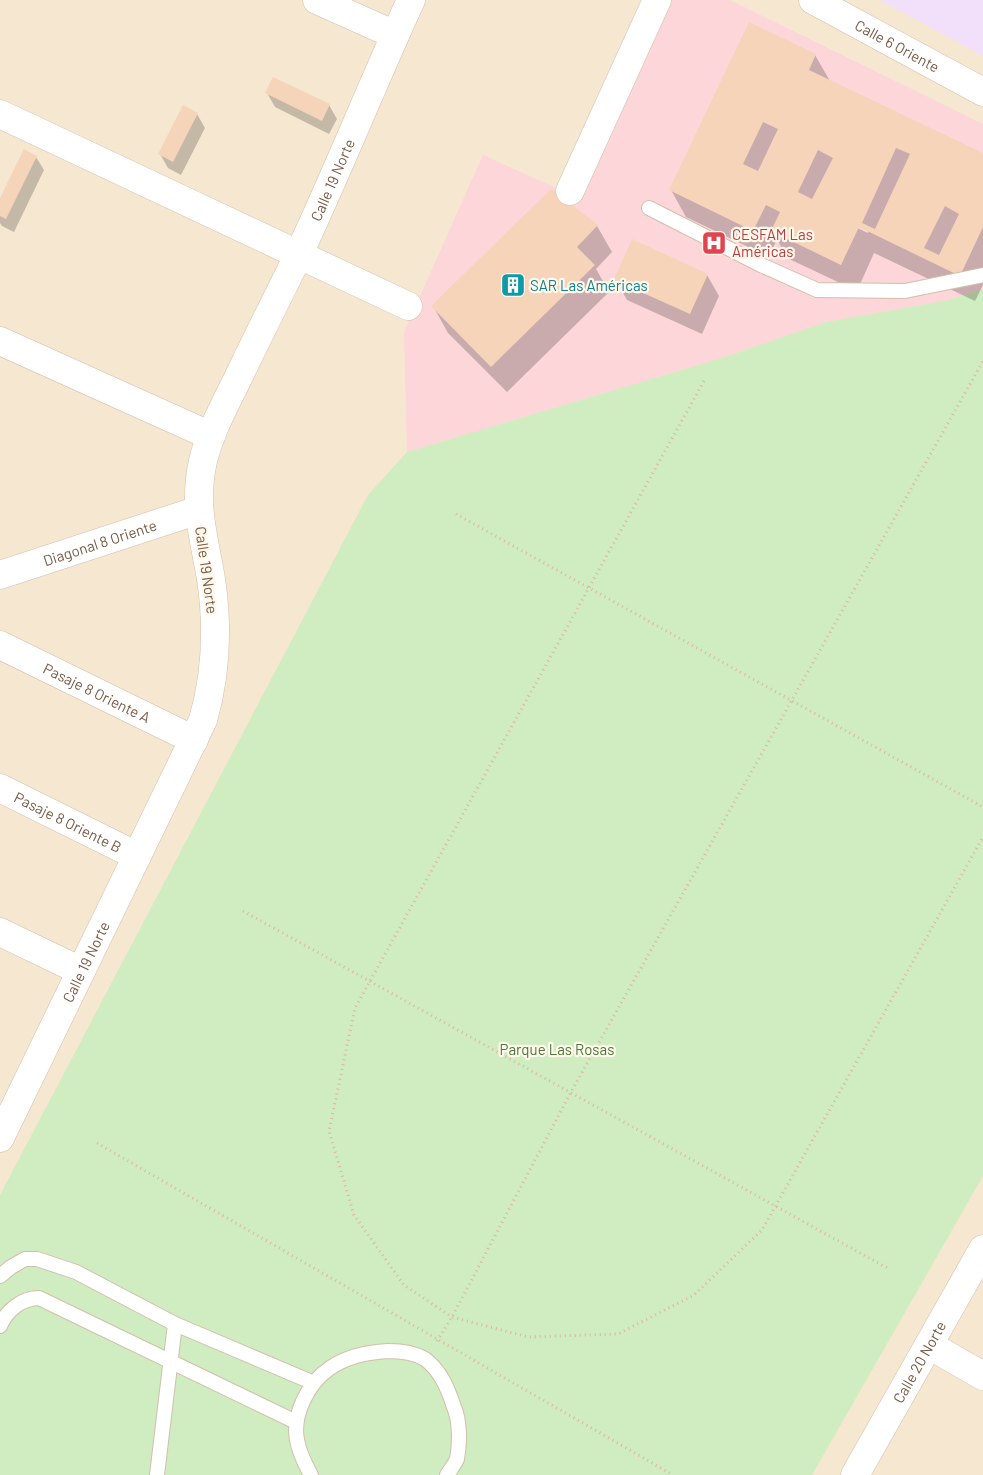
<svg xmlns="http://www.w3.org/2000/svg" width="983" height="1475" viewBox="0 0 983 1475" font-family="Barlow,sans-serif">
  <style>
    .residential { fill: #f6e7d1 }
    .education { fill: #f2e0fa }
    .medical { fill: #fcd6d9 }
    .green { fill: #d0ecc1 }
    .shadow { fill: #0003; fill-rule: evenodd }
    .building { fill: #f5d4b9; fill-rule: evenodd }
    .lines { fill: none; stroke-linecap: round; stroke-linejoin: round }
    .lane-casing { stroke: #d2bfab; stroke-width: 16 }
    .street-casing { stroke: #d2bfab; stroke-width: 29 }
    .secondary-casing { stroke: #d5bfa9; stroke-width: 29 }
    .path { stroke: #dab79c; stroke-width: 3; stroke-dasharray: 1 4; stroke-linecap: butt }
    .lane { stroke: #fff; stroke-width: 14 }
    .street { stroke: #fff; stroke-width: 28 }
    .secondary { stroke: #fff; stroke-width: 28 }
    .labels { text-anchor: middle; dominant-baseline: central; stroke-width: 4.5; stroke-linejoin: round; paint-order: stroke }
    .street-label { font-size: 15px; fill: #785b47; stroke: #fff8eb }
    .health-label { font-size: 15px; fill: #be3a42; stroke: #fff8eb; text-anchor: start }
    .culture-label { font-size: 15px; fill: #0d838f; stroke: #fff8eb; text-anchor: start }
    .park-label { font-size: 15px; fill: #4b793c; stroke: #fff8eb }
  </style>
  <rect width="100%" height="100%" fill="#fef5e3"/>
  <path class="residential" d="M0,0H983V1475H0Z"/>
  <path class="education" d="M880,0H983V56Z"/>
  <path class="medical" d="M663,0H730L983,124V289L949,300L826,322L725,357L407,452L404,332L483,155L574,196Z"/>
  <path class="green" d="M983,289V1176L812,1475H0V1195L368,495L407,452L725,357L826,322L949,300Z"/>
  <path class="shadow" d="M815,55L830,81L983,154V285L975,301L874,253L857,291L787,258L777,239L769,257L686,217L671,190ZM854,224L868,230V233L853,226Z
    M267,93L329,105L337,119L329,134L275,107Z
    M197,114L205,128L181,175L168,168L160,154Z
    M36,157L44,170L14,232L2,226L0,223V201Z
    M597,226L612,252L596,269L609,292L507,392L448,333L433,306Z
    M707,275L719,296L702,334L627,300L615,279Z"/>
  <path class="building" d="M749,22L816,54L809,70L983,153V227L960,276L859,227L841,265L771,231L780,212L766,205L753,231L669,190ZM763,122L778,129L758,171L743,164ZM896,148L910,154L875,229L862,223ZM818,150L833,158L812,199L798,192ZM945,206L959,214L939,255L924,248Z
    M273,77L330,104L322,121L265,93Z
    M183,105L198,113L173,162L158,154Z
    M24,149L37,156L6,219L0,216V198Z
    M551,189L598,225L577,247L595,265L491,367L431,306Z
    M632,239L708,274L690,314L614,280Z"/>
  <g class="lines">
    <defs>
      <path id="lane" d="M649,208L761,265L817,290L905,291L983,275
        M0,1276L11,1267L25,1259H37L76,1272L175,1324L314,1383
        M0,1326C7,1310 22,1298 39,1298L296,1422
        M157,1475L175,1324
        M311,1475C305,1464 299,1452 297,1440C292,1414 309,1382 330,1368C346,1357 369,1352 388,1351C399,1351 415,1353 425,1359C441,1371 448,1389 454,1407C460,1421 460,1443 457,1459C455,1464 450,1470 447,1475"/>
      <g id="street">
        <path d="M317,0L395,35"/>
        <path id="s1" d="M813,0L983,92"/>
        <path d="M0,114L408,306"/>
        <path d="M570,191L657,0"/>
        <path d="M0,341L211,436"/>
        <path id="s2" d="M0,575L199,510"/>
        <path id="s3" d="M0,645L194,740"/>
        <path id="s4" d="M0,788L137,856"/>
        <path d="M0,932L81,971"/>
        <path d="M929,1345L983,1376"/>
        <path id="s5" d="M855,1475L983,1249"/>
      </g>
      <g id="secondary">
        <path id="s6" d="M0,1138L203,720C216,675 218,626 211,579C204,537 193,505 203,461C210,431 226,403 239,376C258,336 278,297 297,258C337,173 372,85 411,0"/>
      </g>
    </defs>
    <use href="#lane" class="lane-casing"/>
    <use href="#street" class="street-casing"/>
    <use href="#secondary" class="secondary-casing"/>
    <path class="path" d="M704,381L355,1008L329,1131L354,1215L404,1285L452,1317L528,1337L618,1334L694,1295L762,1230L983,837
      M456,514L983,807
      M243,911L889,1269
      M97,1143L673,1475
      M437,1341L452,1317L571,1092L983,361"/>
    <use href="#lane" class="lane"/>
    <use href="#street" class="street"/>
    <use href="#secondary" class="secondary"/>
  </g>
  <defs>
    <symbol id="hospital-square" viewBox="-11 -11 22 22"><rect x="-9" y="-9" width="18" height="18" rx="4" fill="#e0444e" stroke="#fff8eb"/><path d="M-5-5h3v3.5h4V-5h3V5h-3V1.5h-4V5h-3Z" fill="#fff"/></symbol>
    <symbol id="building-square" viewBox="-11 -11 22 22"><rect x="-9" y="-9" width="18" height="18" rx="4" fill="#0f9aa8" stroke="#fff8eb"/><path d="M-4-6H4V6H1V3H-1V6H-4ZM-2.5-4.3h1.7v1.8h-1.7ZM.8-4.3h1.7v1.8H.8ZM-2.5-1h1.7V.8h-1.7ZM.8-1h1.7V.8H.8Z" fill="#fff"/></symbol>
  </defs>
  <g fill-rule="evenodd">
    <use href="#hospital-square" x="700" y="229" width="28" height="28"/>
    <use href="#building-square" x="499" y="271" width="28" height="28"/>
  </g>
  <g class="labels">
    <g class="street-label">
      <text stroke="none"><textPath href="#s1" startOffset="96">Calle 6 Oriente</textPath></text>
      <text stroke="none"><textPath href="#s6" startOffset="1036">Calle 19 Norte</textPath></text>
      <text stroke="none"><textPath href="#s2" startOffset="105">Diagonal 8 Oriente</textPath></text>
      <text transform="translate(207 570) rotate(82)">Calle 19 Norte</text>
      <text stroke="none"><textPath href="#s3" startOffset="108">Pasaje 8 Oriente A</textPath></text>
      <text stroke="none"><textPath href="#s4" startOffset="76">Pasaje 8 Oriente B</textPath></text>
      <text stroke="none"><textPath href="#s6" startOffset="196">Calle 19 Norte</textPath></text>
      <text stroke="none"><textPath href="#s5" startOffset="130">Calle 20 Norte</textPath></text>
    </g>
    <g class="health-label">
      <text x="732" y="234">CESFAM Las<tspan x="732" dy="17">Américas</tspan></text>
    </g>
    <g class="culture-label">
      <text x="530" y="285">SAR Las Américas</text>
    </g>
    <g class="park-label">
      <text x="557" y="1049">Parque Las Rosas</text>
    </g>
  </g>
</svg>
